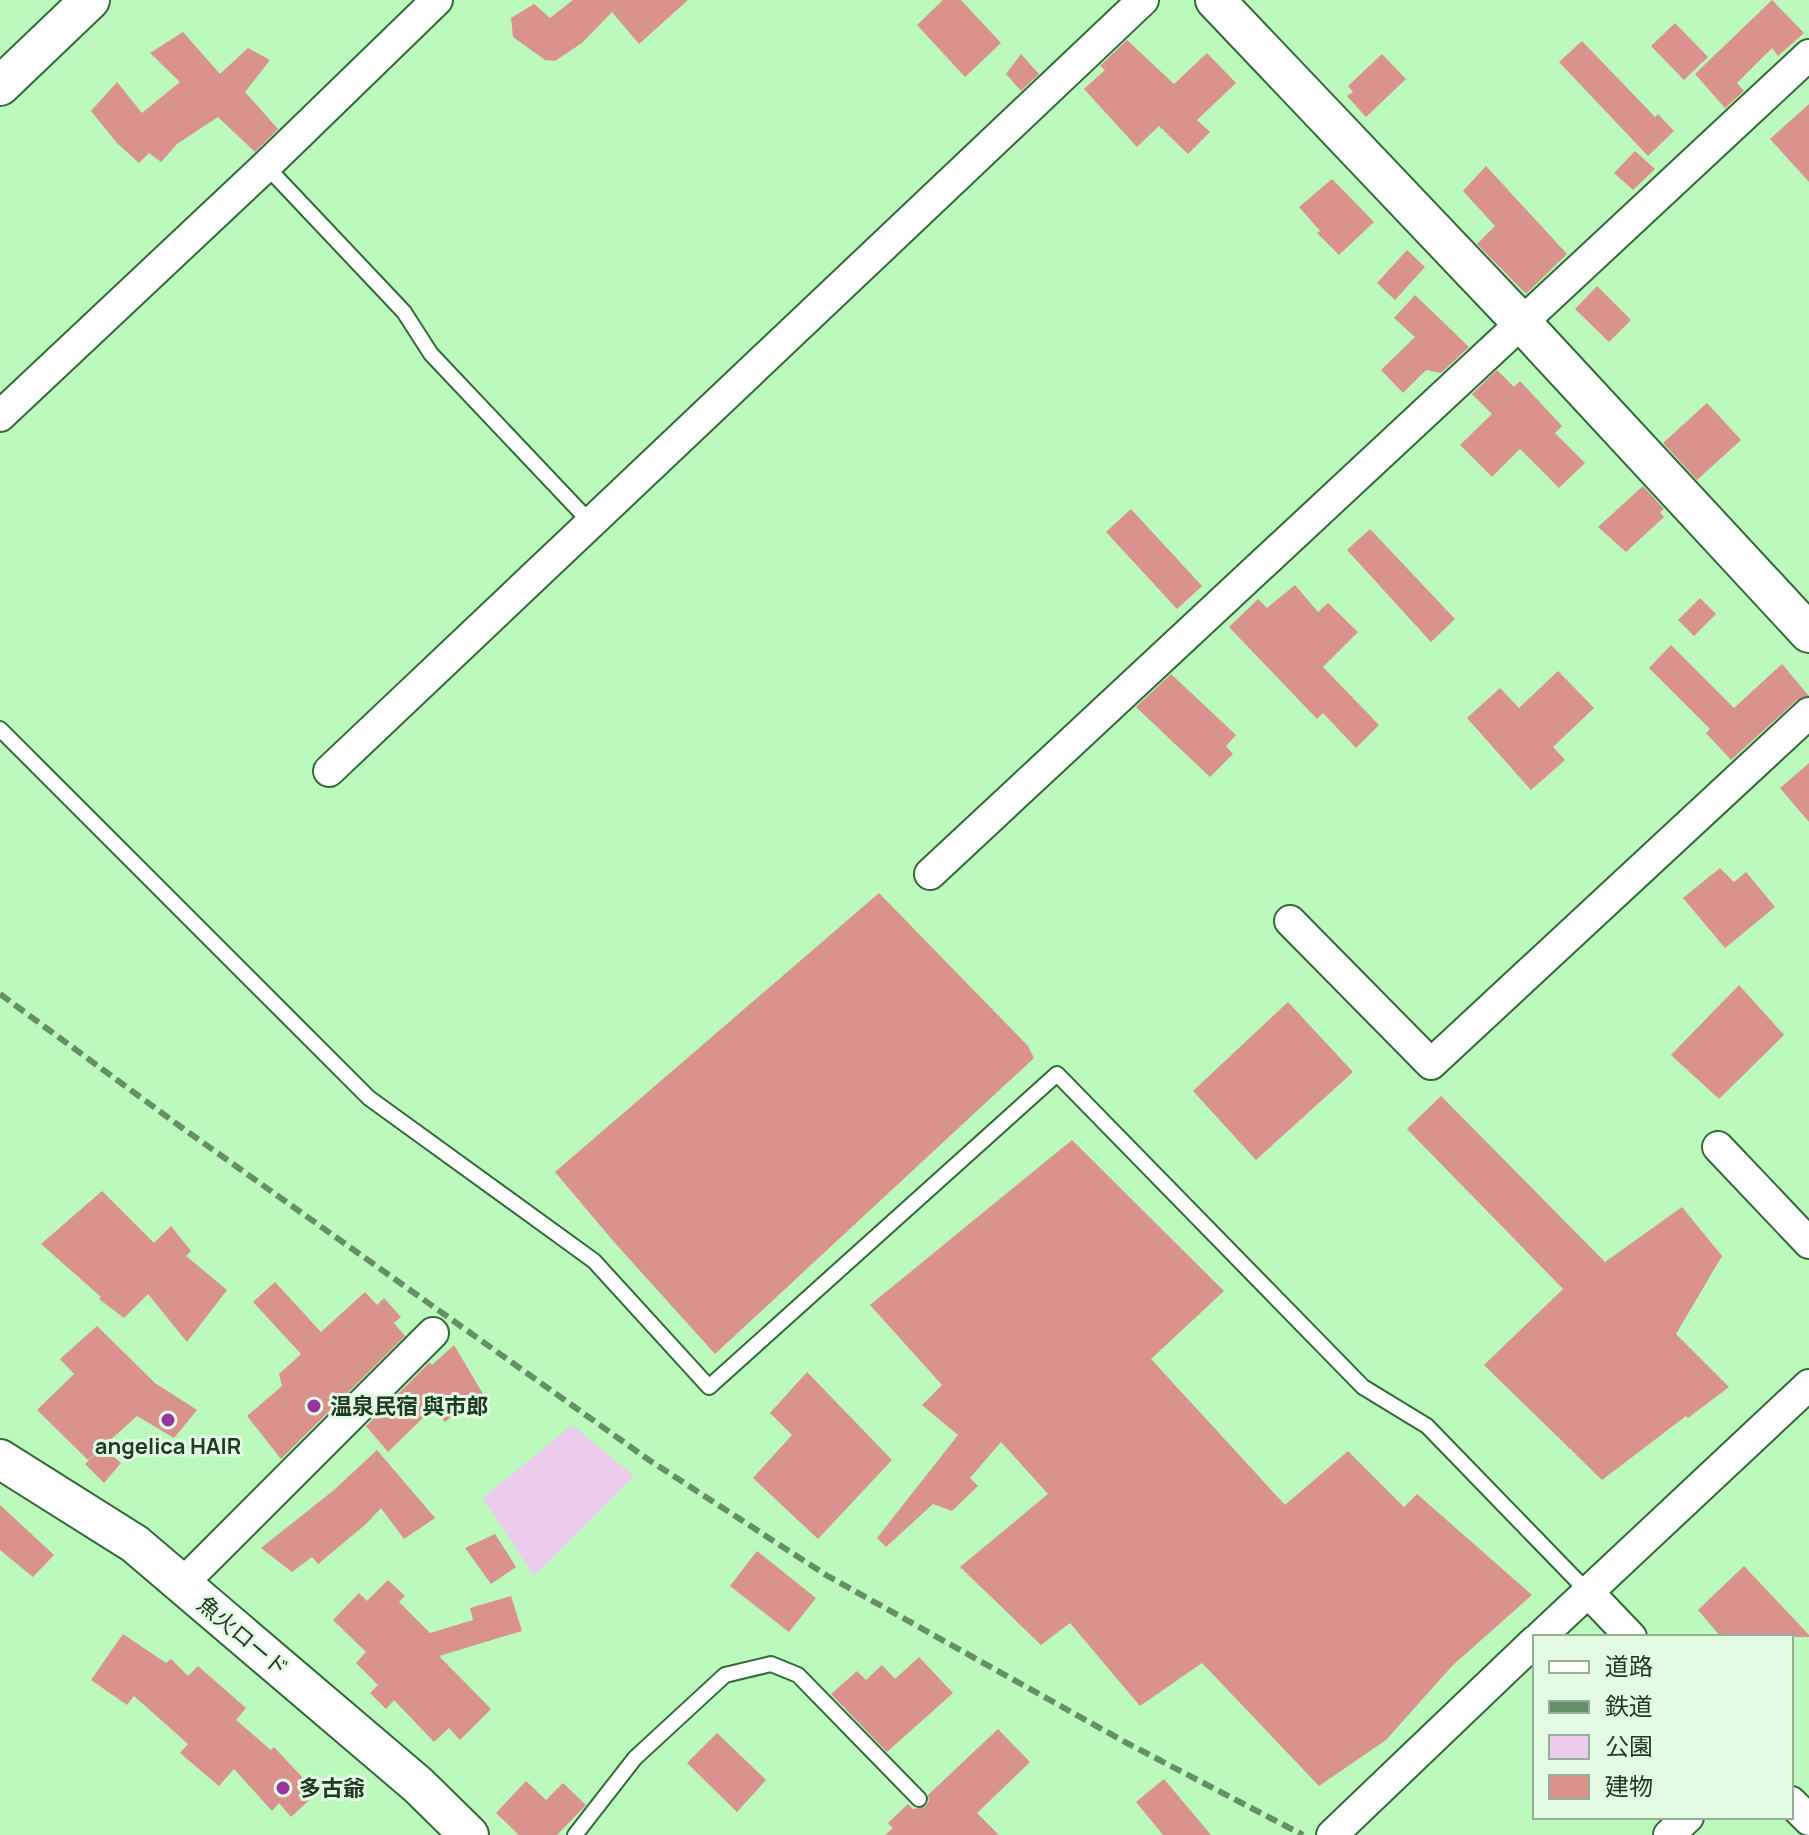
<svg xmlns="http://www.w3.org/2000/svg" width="1809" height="1835" viewBox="0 0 1809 1835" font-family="Manrope,'Noto Sans JP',sans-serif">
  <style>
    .green { fill: #ebccec }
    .building { fill: #da938c }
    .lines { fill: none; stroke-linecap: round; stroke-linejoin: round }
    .service-casing { stroke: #326b37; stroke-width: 18 }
    .minor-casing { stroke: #326b37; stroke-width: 34 }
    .tertiary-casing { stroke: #326b37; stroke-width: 42 }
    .service { stroke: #fff; stroke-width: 14 }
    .minor { stroke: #fff; stroke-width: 30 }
    .tertiary { stroke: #fff; stroke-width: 38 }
    .rail { stroke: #658f67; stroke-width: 6; stroke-dasharray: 12 6; stroke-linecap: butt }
    .poi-dot { fill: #97359c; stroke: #e3fbe3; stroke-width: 3 }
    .labels { text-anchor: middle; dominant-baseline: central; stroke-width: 6; stroke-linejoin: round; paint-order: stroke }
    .poi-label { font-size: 22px; font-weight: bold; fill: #213a23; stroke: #e3fbe3; text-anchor: start }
    .street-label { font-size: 22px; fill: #213a23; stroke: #e3fbe3 }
  </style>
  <rect width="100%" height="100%" fill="#bbf9bd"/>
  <path class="green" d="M572,1425L634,1476L534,1576L483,1498Z"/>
  <path class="building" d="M573,0H688L639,44L612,12L582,43L555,61L545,60L513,37L511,18L534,4L550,18Z
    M943,0H961L1001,43L965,77L917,25Z
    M1772,0L1804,33L1778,56L1772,48L1737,83L1744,91L1725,108L1695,74Z
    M1675,23L1708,57L1684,80L1651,46Z
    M183,32L220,74L248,48L270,60L245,92L278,129L255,152L218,117L177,144L161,162L149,153L139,163L117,143L91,111L117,82L142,113L180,82L150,53Z
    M1127,40L1174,84L1207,53L1236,83L1197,120L1210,132L1188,154L1159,126L1137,147L1084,89L1105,70L1100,66Z
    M1582,41L1655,117L1658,114L1674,131L1648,156L1559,62Z
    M1021,54L1039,74L1021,91L1006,74Z
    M1382,54L1406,79L1366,117L1347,96L1353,92L1348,86Z
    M1809,104V182L1770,139Z
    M1635,151L1655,169L1633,190L1614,173Z
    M1486,166L1567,254L1526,294L1477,244L1495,226L1463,191Z
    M1332,179L1374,222L1339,255L1317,233L1320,231L1299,207Z
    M1407,250L1425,267L1395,300L1377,283Z
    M1597,286L1631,320L1609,342L1575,309Z
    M1415,295L1469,347L1441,373L1426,370L1403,393L1381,370L1415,337L1394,318Z
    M1497,370L1514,387L1520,381L1562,426L1555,433L1585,463L1559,488L1520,449L1492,477L1460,445L1492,414L1472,394Z
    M1707,403L1741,440L1697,480L1663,443Z
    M1643,486L1664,509L1660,512L1664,517L1626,552L1598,527Z
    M1131,509L1202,586L1177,609L1106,532Z
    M1370,529L1455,619L1431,642L1347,550Z
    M1295,585L1318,612L1328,603L1358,632L1323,667L1379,725L1356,748L1323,713L1317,719L1229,627L1258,599L1267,608Z
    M1700,598L1716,614L1694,636L1678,620Z
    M1671,645L1734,708L1782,664L1809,696L1797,700L1731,760L1706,733L1710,729L1649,668Z
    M1558,671L1594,708L1553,747L1565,760L1531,790L1467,718L1500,688L1519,708Z
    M1171,674L1236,735L1226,746L1233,754L1210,777L1136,707Z
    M1809,763V822L1780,788Z
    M1720,868L1734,882L1746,872L1775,907L1725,948L1683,898Z
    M879,893L1028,1046L1034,1058L715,1354L614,1242L555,1172Z
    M1739,985L1784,1035L1719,1099L1671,1055Z
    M1288,1002L1353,1072L1256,1160L1193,1091Z
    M1441,1096L1605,1262L1682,1207L1722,1256L1676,1334L1729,1387L1688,1418L1686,1416L1602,1480L1484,1365L1563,1289L1407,1129Z
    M1072,1140L1224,1291L1151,1359L1285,1505L1348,1451L1404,1507L1417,1494L1532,1595L1452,1666L1386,1740L1319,1786L1202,1663L1140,1706L1070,1623L1041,1645L960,1567L1048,1494L1001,1442L970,1478L978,1486L952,1511L933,1504L886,1547L877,1538L958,1435L922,1405L942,1385L870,1305Z
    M102,1191L154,1243L171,1226L191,1251L186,1256L227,1290L187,1342L148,1294L124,1318L99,1299L101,1297L41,1244Z
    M275,1282L321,1332L365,1292L377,1305L384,1298L401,1317L394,1323L405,1336L281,1459L247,1416L282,1386L279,1374L301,1354L253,1302Z
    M97,1326L155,1383L197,1410L174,1438L137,1416L88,1460L37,1410L74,1374L60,1359Z
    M454,1345L483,1394L473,1405L462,1408L445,1422L432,1409L388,1452L366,1426L430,1362L432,1365Z
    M807,1372L892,1460L818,1539L753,1478L792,1435L770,1413Z
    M102,1447L121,1463L104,1483L85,1464Z
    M377,1450L435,1518L404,1539L381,1508L365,1525L318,1564L312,1557L292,1572L261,1548L334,1490Z
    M0,1505L54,1555L33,1577L0,1550Z
    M495,1534L516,1567L491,1584L465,1548Z
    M757,1551L816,1598L789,1632L730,1586Z
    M1744,1566L1809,1635V1637H1721L1698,1610Z
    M388,1580L405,1596L399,1602L430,1633L473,1620L470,1608L511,1596L522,1631L439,1656L491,1709L460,1740L449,1728L434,1742L394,1700L386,1709L370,1693L378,1685L356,1663L366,1652L333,1620L359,1593L367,1601Z
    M123,1634L166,1663L171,1659L188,1676L198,1666L246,1708L236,1720L271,1750L274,1747L317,1793L291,1817L279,1803L272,1811L234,1769L219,1786L180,1753L188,1744L134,1696L127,1705L91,1680Z
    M919,1657L953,1693L887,1752L831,1694L857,1671L866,1680L882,1665L895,1679Z
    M998,1729L1030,1762L977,1813L999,1835H885L893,1828L888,1823L908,1804L913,1809L925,1807L929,1801L928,1795Z
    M717,1733L766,1780L737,1812L687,1763Z
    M1164,1779L1211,1835H1163L1136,1802Z
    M526,1781L546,1800L563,1783L586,1805L557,1835H519L496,1813Z"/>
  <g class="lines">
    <defs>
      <path id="service" d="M266,166L404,312L431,354L590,522
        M0,729L369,1098L594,1261L709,1387L1057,1074L1363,1387L1427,1426L1588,1592
        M575,1835L635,1758L725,1675L771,1664L798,1675L919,1799"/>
      <path id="minor" d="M0,416L266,166L437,0
        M329,771L1143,0
        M930,874L1809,55
        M1290,921L1431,1064L1809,713
        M1718,1147L1809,1243
        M182,1584L433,1333
        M1588,1592L1631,1637
        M1540,1637L1809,1385
        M1791,1802L1809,1820
        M1332,1835L1535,1641
        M1669,1835L1688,1817"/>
      <path id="tertiary" d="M1215,0L1521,322L1809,633
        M0,86L90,0
        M0,1459L135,1544L418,1785L469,1835"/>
    </defs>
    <use href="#service" class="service-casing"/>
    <use href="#minor" class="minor-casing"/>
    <use href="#tertiary" class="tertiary-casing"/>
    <use href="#service" class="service"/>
    <use href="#minor" class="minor"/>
    <use href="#tertiary" class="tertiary"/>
    <path class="rail" d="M0,994L181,1127L649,1460L826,1575L1125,1742L1303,1835"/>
  </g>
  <g class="poi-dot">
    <circle cx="314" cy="1406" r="8"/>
    <circle cx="168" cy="1420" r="8"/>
    <circle cx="283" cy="1788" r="8"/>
  </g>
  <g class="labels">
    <g class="poi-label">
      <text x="330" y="1406">温泉民宿 與市郎</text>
      <text x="168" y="1446" text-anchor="middle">angelica HAIR</text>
      <text x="299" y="1788">多古爺</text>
    </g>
    <g class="street-label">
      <text transform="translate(243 1636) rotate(40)">魚火ロード</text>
    </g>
  </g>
  <rect x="1533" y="1635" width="260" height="184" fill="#e3fbe3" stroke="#95ae96" stroke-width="2"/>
  <rect x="1549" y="1661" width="40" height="12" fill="#ffffff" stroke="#95ae96" stroke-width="2"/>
  <text x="1605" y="1675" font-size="24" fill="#213a23">道路</text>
  <rect x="1549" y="1701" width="40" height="12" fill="#658f67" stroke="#95ae96" stroke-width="2"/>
  <text x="1605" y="1715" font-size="24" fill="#213a23">鉄道</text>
  <rect x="1549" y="1735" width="40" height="24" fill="#ebccec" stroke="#95ae96" stroke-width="2"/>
  <text x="1605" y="1755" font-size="24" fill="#213a23">公園</text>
  <rect x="1549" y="1775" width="40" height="24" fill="#da938c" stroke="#95ae96" stroke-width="2"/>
  <text x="1605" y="1795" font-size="24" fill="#213a23">建物</text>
</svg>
